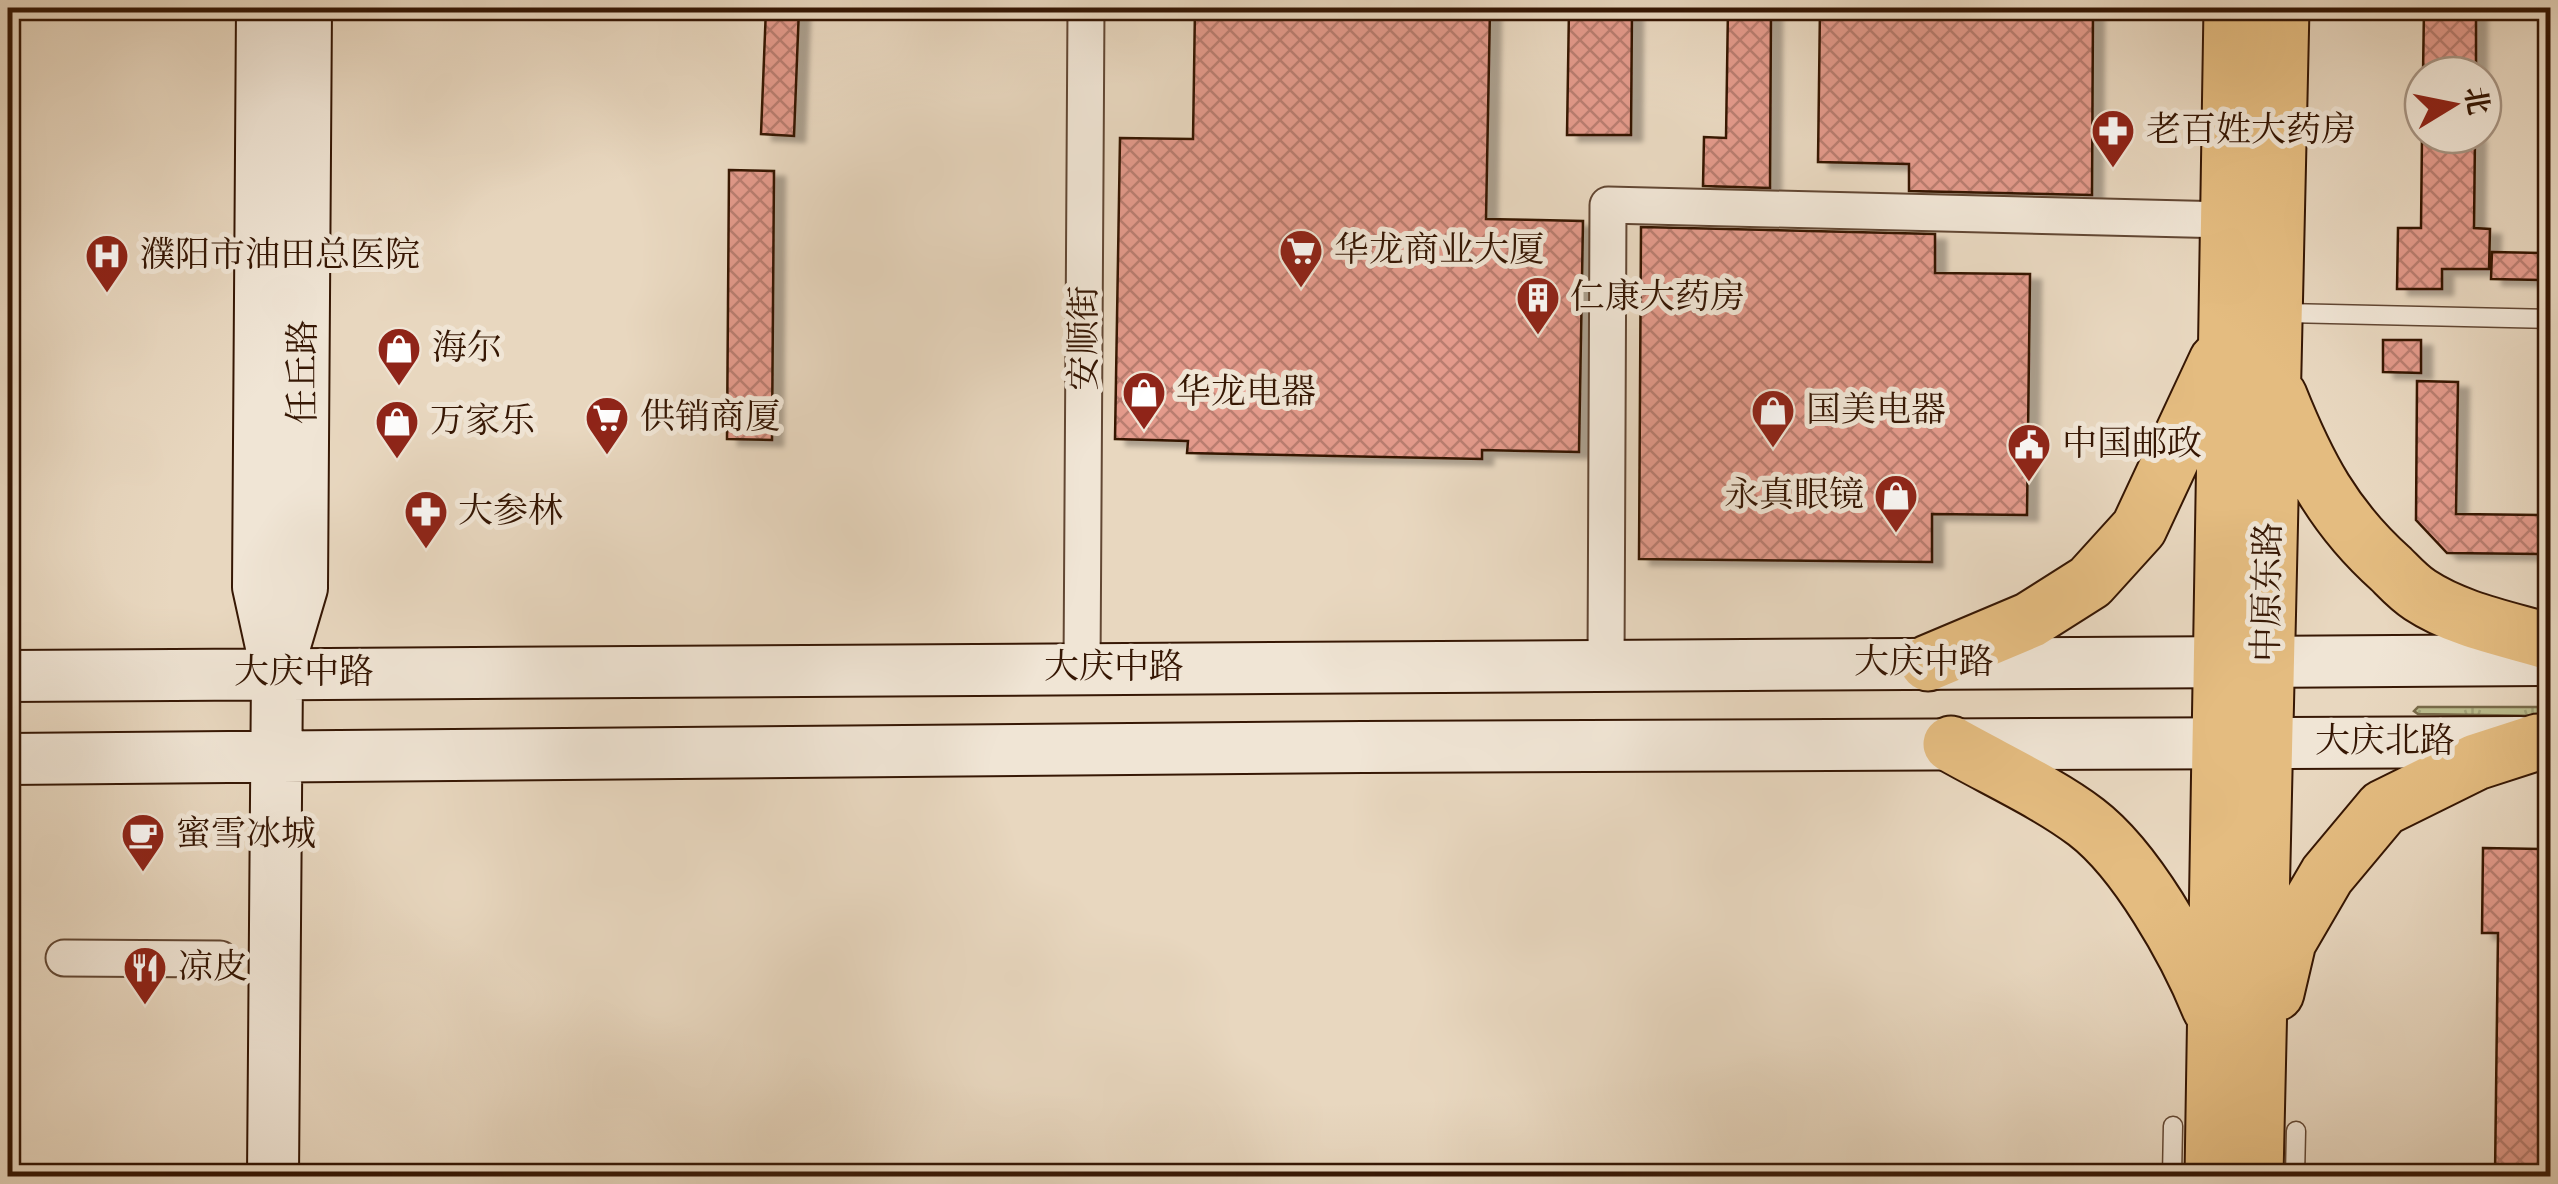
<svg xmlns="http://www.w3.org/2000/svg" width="2558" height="1184" viewBox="0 0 2558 1184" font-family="'IM FELL English','Noto Serif SC',serif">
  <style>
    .grass { fill: url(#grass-tufts); stroke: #786a49; stroke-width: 2.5 }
    .building { fill: url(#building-cross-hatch); stroke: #361704; stroke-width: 2.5; filter: url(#shadow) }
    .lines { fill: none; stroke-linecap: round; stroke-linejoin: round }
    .lane-casing { stroke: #624733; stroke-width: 21 }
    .street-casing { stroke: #624733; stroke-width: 39 }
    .secondary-casing { stroke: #361704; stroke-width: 54 }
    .primary-casing { stroke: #361704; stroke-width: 59 }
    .lane { stroke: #f0e5d5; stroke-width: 18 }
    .street { stroke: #f0e5d5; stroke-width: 35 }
    .secondary { stroke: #f0e5d5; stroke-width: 50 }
    .primary { stroke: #e4bc80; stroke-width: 55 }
    .labels { text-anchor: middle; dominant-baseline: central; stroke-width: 10; stroke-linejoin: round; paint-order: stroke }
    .poi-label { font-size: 35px; fill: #361704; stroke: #f0e5d5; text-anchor: start }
    .street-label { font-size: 35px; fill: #361704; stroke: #f0e5d5 }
  </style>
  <defs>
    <pattern id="grass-tufts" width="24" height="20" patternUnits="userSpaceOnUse" patternTransform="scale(2.5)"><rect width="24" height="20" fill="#bbbd8e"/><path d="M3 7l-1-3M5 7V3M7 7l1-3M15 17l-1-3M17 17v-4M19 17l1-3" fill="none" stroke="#a1a279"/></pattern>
    <pattern id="building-cross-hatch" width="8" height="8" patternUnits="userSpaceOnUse" patternTransform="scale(2.5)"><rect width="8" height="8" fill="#e39a8b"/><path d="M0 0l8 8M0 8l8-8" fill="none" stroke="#b97d6f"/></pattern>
    <filter id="shadow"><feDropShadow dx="11" dy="6" stdDeviation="2.5" flood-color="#0004"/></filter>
  </defs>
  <rect width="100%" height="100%" fill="#e8d7bf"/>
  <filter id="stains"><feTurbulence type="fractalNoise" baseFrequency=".002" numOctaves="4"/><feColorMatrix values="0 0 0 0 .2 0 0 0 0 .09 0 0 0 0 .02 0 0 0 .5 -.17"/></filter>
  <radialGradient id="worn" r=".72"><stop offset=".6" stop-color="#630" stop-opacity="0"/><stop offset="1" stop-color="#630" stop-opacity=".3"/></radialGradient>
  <path class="grass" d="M2418,707H2550V716L2418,714L2414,711Z"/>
  <path class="building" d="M766,8H799L794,136L761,134Z
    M1195,8H1490L1486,219L1583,221L1579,452L1482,450V459L1187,453L1188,441L1115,439L1120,138L1193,139Z
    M1569,8H1632L1631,135H1567Z
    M1728,8H1771L1770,188L1703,186L1704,137L1726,138Z
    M1820,8H2093L2092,195L1909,191V164L1818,162Z
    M2424,8H2476V75H2423Z
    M2422,135H2475L2474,228L2490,229L2489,269H2442V289H2397L2398,228H2421Z
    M729,170L774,171L772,440L727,439Z
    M1641,227L1935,234V273L2030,274L2027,515L1932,514V562L1639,559Z
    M2492,252L2543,253L2542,280L2491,279Z
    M2383,340H2421V373L2383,372Z
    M2417,381L2458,382L2456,514L2550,515V554L2447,553L2416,520Z
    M2483,848L2550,849V1176H2495L2498,933H2482Z"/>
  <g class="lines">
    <defs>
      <path id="lane" d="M2281,313L2550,319
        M2172,1176L2173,1126
        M2295,1176L2296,1131"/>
      <path id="street" d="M1606,665L1608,205L2228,220
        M1082,669L1086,8
        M64,958L220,959"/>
      <path id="secondary" d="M262,8L258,587L277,674L273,1176
        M278,669L302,588L306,8
        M8,676L2550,660
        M8,759L1363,747L2521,742"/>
      <path id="primary" d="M2279,396C2307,466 2334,518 2391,569C2400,578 2409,588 2420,595C2458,620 2507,629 2550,642
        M1928,663L2030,620L2090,582L2139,528L2217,361
        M1951,744C1993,768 2048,793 2086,822C2136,860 2187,951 2210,1008
        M2276,993L2288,942L2327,875L2383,808L2476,762L2538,742
        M2213,1176L2232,8
        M2255,1176L2281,8"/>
    </defs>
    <use href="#lane" class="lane-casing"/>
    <use href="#street" class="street-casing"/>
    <use href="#secondary" class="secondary-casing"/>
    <use href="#primary" class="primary-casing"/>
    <use href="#lane" class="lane"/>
    <use href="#street" class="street"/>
    <use href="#secondary" class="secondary"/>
    <use href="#primary" class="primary"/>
  </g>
  <defs>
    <symbol id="pharmacy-pin" viewBox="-11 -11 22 30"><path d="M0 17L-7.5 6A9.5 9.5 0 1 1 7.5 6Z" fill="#8f2418" stroke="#f0e5d5"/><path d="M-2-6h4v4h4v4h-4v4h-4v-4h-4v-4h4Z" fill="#fff"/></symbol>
    <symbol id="supermarket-pin" viewBox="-11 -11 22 30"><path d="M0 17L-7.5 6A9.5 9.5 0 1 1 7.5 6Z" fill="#8f2418" stroke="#f0e5d5"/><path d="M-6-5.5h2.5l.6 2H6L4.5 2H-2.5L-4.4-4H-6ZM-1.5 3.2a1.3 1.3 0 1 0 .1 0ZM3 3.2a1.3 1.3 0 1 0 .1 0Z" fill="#fff"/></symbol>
    <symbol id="hospital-pin" viewBox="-11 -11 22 30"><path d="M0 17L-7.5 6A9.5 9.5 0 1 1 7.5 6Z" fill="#8f2418" stroke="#f0e5d5"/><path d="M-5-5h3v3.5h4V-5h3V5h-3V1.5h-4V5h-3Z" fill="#fff"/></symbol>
    <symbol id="building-pin" viewBox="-11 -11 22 30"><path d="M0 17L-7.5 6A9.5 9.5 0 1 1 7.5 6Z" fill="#8f2418" stroke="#f0e5d5"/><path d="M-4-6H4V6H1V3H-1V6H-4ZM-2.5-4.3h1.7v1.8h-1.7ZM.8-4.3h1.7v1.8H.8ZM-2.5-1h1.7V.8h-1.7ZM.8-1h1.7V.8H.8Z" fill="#fff"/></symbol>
    <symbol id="shop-pin" viewBox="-11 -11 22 30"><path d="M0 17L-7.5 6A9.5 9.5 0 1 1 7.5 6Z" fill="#8f2418" stroke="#f0e5d5"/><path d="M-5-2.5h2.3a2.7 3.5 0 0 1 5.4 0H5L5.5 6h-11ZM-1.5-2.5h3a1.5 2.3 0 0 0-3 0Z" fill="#fff"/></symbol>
    <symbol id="civic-pin" viewBox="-11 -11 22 30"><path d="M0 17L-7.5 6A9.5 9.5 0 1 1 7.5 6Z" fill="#8f2418" stroke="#f0e5d5"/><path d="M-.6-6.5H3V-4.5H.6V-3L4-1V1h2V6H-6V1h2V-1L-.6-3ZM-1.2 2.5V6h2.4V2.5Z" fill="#fff"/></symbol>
    <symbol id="cafe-pin" viewBox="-11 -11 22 30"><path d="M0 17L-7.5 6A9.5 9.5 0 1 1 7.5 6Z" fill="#8f2418" stroke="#f0e5d5"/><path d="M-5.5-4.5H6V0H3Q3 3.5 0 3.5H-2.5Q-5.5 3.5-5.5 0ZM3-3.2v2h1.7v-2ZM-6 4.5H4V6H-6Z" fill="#fff"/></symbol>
    <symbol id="restaurant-pin" viewBox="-11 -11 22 30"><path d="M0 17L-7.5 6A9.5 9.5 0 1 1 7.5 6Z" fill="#8f2418" stroke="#f0e5d5"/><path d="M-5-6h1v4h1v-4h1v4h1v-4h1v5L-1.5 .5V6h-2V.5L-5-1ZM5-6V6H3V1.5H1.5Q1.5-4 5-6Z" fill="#fff"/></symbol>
  </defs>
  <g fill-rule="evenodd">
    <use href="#pharmacy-pin" x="2088" y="106" width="50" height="68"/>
    <use href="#supermarket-pin" x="1276" y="226" width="50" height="68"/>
    <use href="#hospital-pin" x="82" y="231" width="50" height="68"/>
    <use href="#building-pin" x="1513" y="273" width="50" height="68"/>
    <use href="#shop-pin" x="374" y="324" width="50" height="68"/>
    <use href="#shop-pin" x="1119" y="368" width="50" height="68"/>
    <use href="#shop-pin" x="1748" y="386" width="50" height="68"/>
    <use href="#supermarket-pin" x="582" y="393" width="50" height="68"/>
    <use href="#shop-pin" x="372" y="397" width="50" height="68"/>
    <use href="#civic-pin" x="2004" y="420" width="50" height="68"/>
    <use href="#shop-pin" x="1871" y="471" width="50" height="68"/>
    <use href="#pharmacy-pin" x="401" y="487" width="50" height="68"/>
    <use href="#cafe-pin" x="118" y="810" width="50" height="68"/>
    <use href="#restaurant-pin" x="120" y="943" width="50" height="68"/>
  </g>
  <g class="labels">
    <g class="poi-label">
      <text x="2146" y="131">老百姓大药房</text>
      <text x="1334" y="251">华龙商业大厦</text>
      <text x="140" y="256">濮阳市油田总医院</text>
      <text x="1570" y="298">仁康大药房</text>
      <text x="432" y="349">海尔</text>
      <text x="1176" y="393">华龙电器</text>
      <text x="1806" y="411">国美电器</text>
      <text x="640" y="418">供销商厦</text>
      <text x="430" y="422">万家乐</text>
      <text x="2062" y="445">中国邮政</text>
      <text x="1864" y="496" text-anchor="end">永真眼镜</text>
      <text x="458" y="512">大参林</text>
      <text x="176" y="835">蜜雪冰城</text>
      <text x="178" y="968">凉皮</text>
    </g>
    <g class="street-label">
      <text transform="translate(1085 338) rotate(-90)">安顺街</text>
      <text transform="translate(304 372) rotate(-90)">任丘路</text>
      <text transform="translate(2269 592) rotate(-89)">中原东路</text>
      <text x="1924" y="663">大庆中路</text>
      <text x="1114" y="668">大庆中路</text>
      <text x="304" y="673">大庆中路</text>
      <text x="2385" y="742">大庆北路</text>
    </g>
  </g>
  <rect width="2558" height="1184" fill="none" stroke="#e8d7bf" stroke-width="40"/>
  <rect x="10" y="10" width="2538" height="1164" fill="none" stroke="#361704" stroke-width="5"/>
  <rect x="20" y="20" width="2518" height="1144" fill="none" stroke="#361704" stroke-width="2.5"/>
  <g transform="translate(2453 105) rotate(80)"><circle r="48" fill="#f0e5d5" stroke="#a69381" stroke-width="2.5"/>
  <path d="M0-8L18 38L0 25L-18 38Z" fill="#8f2418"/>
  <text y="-15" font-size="28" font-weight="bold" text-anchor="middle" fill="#361704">北</text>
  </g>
  <rect width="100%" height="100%" filter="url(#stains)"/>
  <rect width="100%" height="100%" fill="url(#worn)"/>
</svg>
